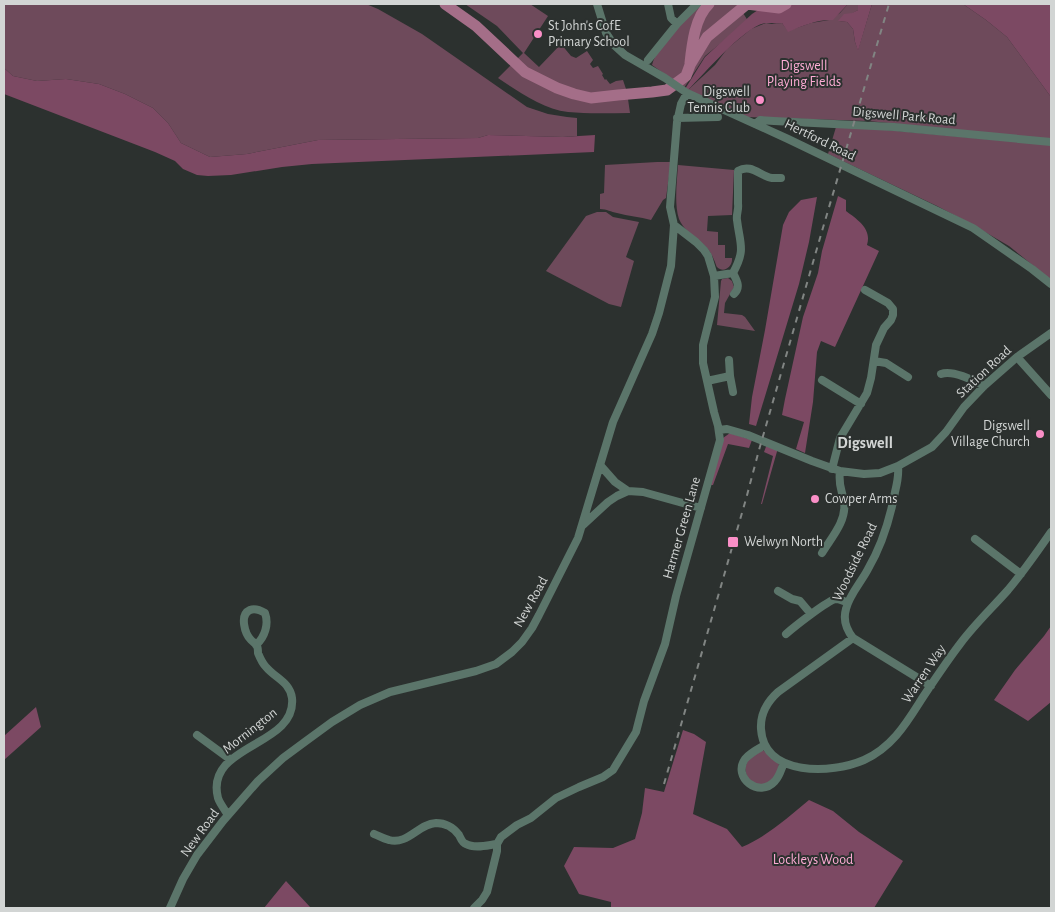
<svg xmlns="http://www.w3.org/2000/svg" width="1055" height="912" viewBox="0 0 1055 912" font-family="'Alegreya Sans',sans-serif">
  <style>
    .green { fill: #6e4a5b }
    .forest { fill: #7c4963 }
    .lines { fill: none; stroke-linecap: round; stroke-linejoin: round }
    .river { stroke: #a46e88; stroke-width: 11 }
    .minor { stroke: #5b756a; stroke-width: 8 }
    .rail { stroke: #818583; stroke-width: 2; stroke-dasharray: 6 6; stroke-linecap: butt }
    .poi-dot { fill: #fa8fc7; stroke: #2c312f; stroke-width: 2 }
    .labels { text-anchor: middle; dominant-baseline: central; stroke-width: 4; stroke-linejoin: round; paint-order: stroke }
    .poi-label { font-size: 14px; fill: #d2d5d4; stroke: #2c312f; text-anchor: start }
    .park-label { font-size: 14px; fill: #feacd5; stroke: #2c312f }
    .street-label { font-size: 14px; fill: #d2d5d4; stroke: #2c312f }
    .quarter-label { font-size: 16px; font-weight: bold; fill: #d2d5d4; stroke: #2c312f }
  </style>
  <rect width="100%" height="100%" fill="#2c312f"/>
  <path class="green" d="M4,4H366L378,9L422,34L527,107L548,114L567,117L577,118V136L563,137L488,135L478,138L318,140L247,154L210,157L181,143L168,123L153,108L125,94L99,84L66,79L37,81L13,76L4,68Z
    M465,4H530L548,16L524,53L539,67L561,44L571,56L576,58L587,51L593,60L590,64L593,68L598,66L603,74L602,75L605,80L606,79L610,84L616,81L623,80L627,92L630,113C610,113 588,114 568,112C543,109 519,92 498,78L523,53L497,26Z
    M702,4H746L740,8L748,21L705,56L684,88L652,65C659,41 684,20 702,4Z
    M858,4V10L839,21L847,22L853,29L855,42L858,50L872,4H963L986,20L1007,37L1051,97V139L868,121L745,117L688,90L715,65L727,49L751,29L766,23L772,24L782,23L788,31L811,23L829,20L840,13L847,5Z
    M836,127L865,128L1051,145V280L1009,246L973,225L937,206L828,154Z
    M657,162H671L666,198L663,200L651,220C640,217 628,216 617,213C611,212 607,209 600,209V194L604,193L605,165Z
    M678,165L734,170L732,215L708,216L707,231L718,232V245H725V258H732C733,266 724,274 717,267C716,266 715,261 714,260C711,252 707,247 700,242C692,235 683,229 679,219C674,204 677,181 678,165Z
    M597,212H606L613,217L639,222L626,257L634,261L621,307L609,304L546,271L586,216Z
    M728,278L732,281L734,287L725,303L724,313L742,315L745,317L755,331L717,325L721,281L722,279Z
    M763,750L779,763C779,777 771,783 759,786L747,778L745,768L748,759Z"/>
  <path class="forest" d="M767,4H853L847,5L833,20C818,19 802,26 788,32L782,23C777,24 770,23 766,23C746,25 704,74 688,90L685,89L705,57L752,14Z
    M858,4H872L858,51L855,42L853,29L847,22L838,21L844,14L852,13L858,10Z
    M963,4H1051V97L1007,37L986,20Z
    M4,68L13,76L37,81L66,79L99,84L125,94L153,108L168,123L181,143L210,157L247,154L318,140L478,138L488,135L563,137L595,135L594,152L312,164L282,167L231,175L208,176L197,175L183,169L175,161L155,152L4,94Z
    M838,196L846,200V211C858,220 872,229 867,245L879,251L835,347L821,341L817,352L813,402L805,453L796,449L804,422L782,415L785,399L803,317L818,273L822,251Z
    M817,197L809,242L799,284L756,426L749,424L752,397L765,330L783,225L789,212L801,200Z
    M730,433L752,440L749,448L728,444L713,485H710L723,438Z
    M767,444L778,448L762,504H761L773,456L764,452Z
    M1051,626V702L1028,721L994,700L1015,670L1044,636Z
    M36,707L41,727L4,760V736Z
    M683,730L694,734L706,742L693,814L727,829L742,847C768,836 788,817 809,800L833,811L859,832L903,861L874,908H611V902L579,894L564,866L574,847L613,848L635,839L642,813L645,788L664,792Z
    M286,881L311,908H264Z"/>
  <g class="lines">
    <path class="river" d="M445,4L476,26L525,72L557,88L574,94L591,98L618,95L652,92L667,90L686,76L690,65L707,37L747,4L779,8L786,4
      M690,63C692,44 695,17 709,4"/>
    <path class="minor" d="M597,4L606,33L614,45L625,55L665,78L687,93L788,139L973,228L1032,269L1051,284
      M668,4L671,18L677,24
      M648,60L677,24L697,4
      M677,118L718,117
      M755,124L760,120L774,121L894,127L1051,142
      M714,276L733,273
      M734,294C741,287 737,281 733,273C746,249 740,245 737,220C736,214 739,210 738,204V171C751,163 760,176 772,178C773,178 780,178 781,178
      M1017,357L1051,395
      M729,360L730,376L733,392
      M874,361L886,363L908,377
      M941,374C952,370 973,380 984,386
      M822,380L861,404
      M707,381L730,376
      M719,430L727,429L748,435L812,461L840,471L864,474L880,473L898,466L932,447L946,432L964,407L984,386L1017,357L1051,333
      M600,465L615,482L628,491L643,492L701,508
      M898,466C899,475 897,484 895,492C890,519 882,545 868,569C862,581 849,595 846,609C843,619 846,629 853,638L931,686
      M832,469L840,438L867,393L871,378L876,345L884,328L891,320L893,315V309L888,303L865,290
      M583,525L608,502L617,496L628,491
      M975,539L1021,574
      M822,553C831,538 847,521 844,502C842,489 838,486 840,471
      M778,591L792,599L800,601L811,614
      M786,634C794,627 828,600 836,599C840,599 844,601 848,603
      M853,638L778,692C767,702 760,713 761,729C764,777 832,774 864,760C893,747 907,722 923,697C935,679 947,661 960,644C974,625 992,608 1008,590C1024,571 1037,552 1051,532
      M197,735L231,760
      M765,745C758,749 750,753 745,759C732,777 759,799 775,781C780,776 781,769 784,763
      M228,815C225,810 220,804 218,798C204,744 297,747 292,698C290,682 275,678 266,667C262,663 260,658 258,653C258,651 258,648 257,646C255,643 254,643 251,640C245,634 239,615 250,610C255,608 260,610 265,613C269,624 265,637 256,645
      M374,834C379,836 384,839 389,840C408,845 418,824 436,823C446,823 453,827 459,835C461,839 462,843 466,844C475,849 488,845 497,844
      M170,908L183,879L197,855L223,821L258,781L283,758L306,741L332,722L360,705L390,692L476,671L496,664L512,652L522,642L532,628L539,615L578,538L613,422L652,334L659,313L671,266L674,225
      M474,908L482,900L487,892L497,851V844L501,837L517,825L531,818L556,798L579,787L603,777L613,770L636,732L644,701L665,644L676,596L720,440L718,426L714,412L703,363V345L715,297L714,276L708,256L704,250L696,242L674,225L670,207L677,122L681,104L687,93"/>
    <path class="rail" d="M664,784L746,499L759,450L822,231L889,4"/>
  </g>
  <g class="poi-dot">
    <circle cx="538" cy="34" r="5"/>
    <circle cx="760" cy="100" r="5"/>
    <circle cx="1040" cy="434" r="5"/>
    <circle cx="815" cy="499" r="5"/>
    <rect x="727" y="536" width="12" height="12" rx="2.5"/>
  </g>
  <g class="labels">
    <g class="poi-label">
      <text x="548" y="26">St John's CofE<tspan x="548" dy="16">Primary School</tspan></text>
      <text x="750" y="92" text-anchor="end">Digswell<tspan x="750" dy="16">Tennis Club</tspan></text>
      <text x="1030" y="426" text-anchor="end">Digswell<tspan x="1030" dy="16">Village Church</tspan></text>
      <text x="825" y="499">Cowper Arms</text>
      <text x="744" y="542">Welwyn North</text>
    </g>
    <g class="park-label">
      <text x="804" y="66">Digswell<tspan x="804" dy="16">Playing Fields</tspan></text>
      <text x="813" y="860">Lockleys Wood</text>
    </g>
    <g class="street-label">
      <text transform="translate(904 116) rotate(5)">Digswell Park Road</text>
      <text transform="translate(820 140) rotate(26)">Hertford Road</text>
      <text transform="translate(984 372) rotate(-43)">Station Road</text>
      <text transform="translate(682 528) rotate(-74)">Harmer Green Lane</text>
      <text transform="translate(855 562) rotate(-64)">Woodside Road</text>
      <text transform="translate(531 602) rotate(-61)">New Road</text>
      <text transform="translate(924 674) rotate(-56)">Warren Way</text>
      <text transform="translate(250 731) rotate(-38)">Mornington</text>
      <text transform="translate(200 833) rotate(-54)">New Road</text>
    </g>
    <g class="quarter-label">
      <text x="865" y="443">Digswell</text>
    </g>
  </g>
  <rect width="1055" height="912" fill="none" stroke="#d2d5d4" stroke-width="10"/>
</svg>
